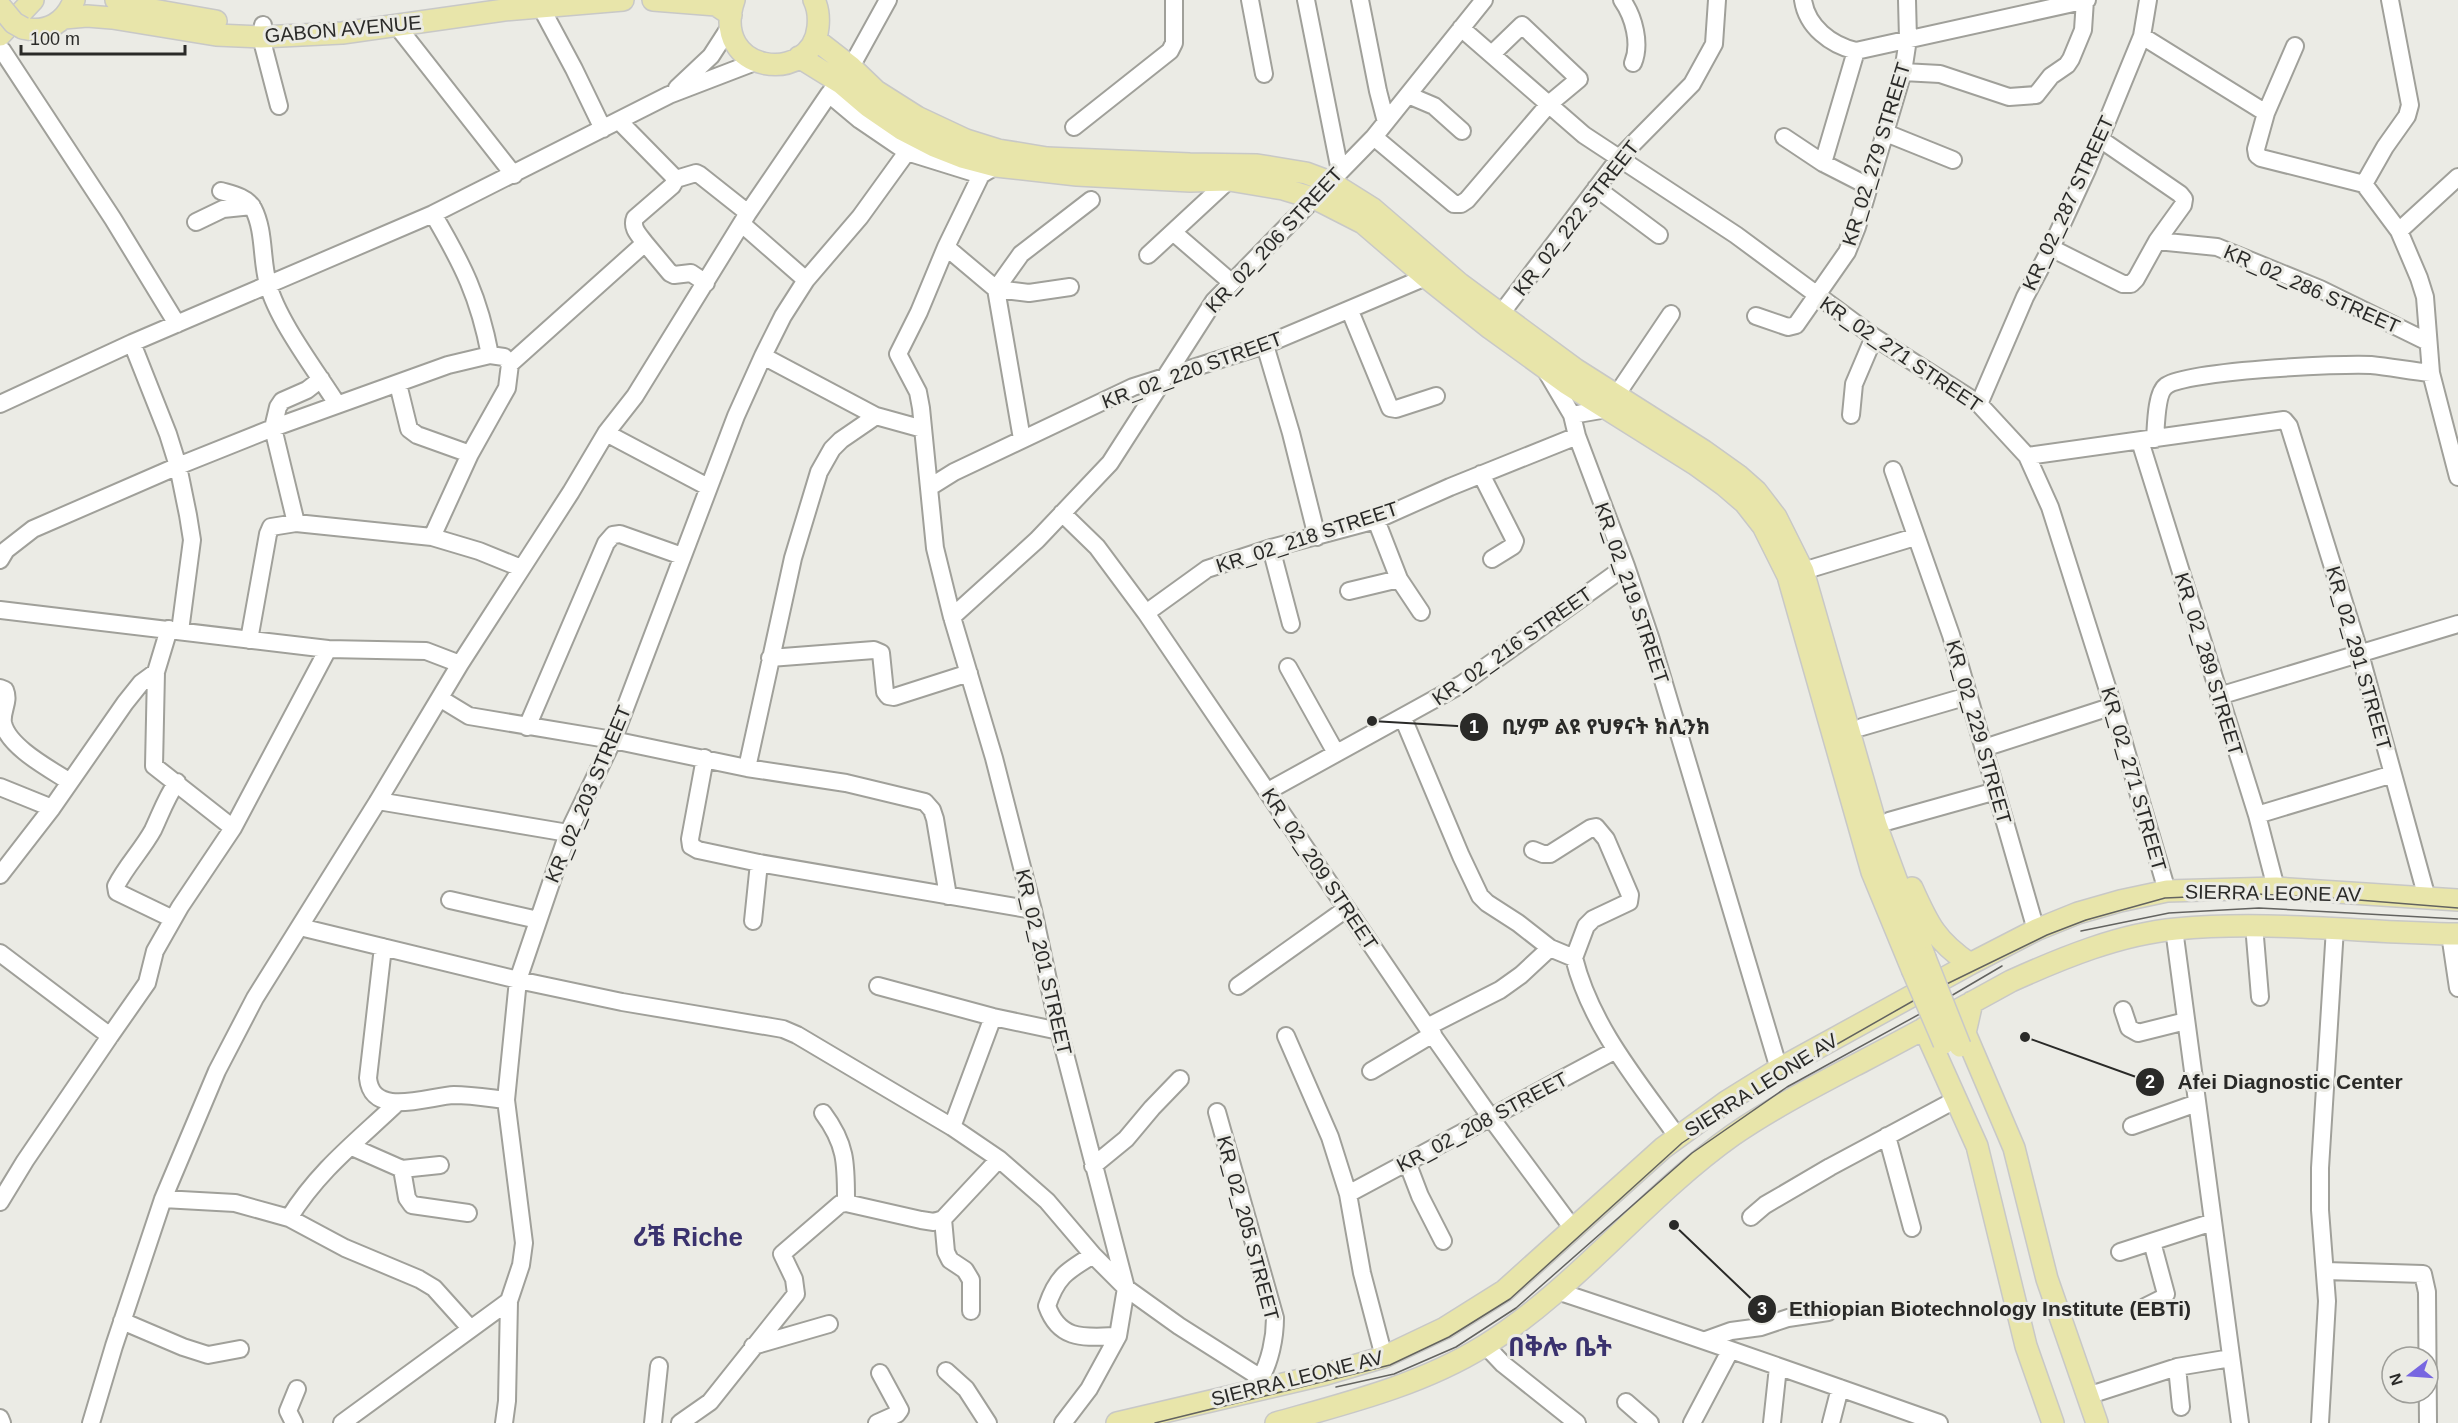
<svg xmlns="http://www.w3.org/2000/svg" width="2458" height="1423" viewBox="0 0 2458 1423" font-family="Helvetica,'Noto Sans Ethiopic',sans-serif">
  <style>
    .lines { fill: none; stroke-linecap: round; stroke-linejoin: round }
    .minor-casing { stroke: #a0a09a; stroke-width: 20 }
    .major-casing { stroke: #c8c8c7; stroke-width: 24 }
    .minor { stroke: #fff; stroke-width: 16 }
    .major { stroke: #e8e5aa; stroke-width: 21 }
    .tram { stroke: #636360; stroke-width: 1.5 }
    .major-bridge-casing { stroke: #c8c8c7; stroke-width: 24; stroke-linecap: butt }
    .major-bridge { stroke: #e8e5aa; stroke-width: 21 }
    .labels { text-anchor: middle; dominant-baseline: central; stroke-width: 6; stroke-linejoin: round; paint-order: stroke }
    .street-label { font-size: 20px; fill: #2a2a28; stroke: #ebebe5 }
    .district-label { font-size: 26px; font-weight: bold; fill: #3a326e; stroke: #ebebe5 }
    .leader { fill: none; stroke: #2a2a28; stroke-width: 2 }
    .callout-dot { fill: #2a2a28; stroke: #ebebe5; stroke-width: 2 }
    .mark-label { font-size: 18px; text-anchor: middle; font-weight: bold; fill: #fff }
    .callout-label { font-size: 21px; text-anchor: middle; font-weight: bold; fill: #2a2a28; stroke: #ebebe5; stroke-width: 6; stroke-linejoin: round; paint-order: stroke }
  </style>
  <rect width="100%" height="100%" fill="#ebebe5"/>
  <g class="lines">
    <defs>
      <path id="minor" d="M537,0L574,69L603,129
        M1250,0L1264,74
        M1306,0L1340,171
        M1360,0L1378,91L1386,122
        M1622,0C1634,17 1641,44 1633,63
        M1803,0C1807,27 1831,45 1856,51L2087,0
        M2390,0L2410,105L2407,116L2385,147L2364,184L2399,231L2419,278L2425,297L2431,373L2458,477
        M263,25L261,37L279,106
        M397,26L514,175
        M1461,28L1584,135L1736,235L1874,337L1979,404L2027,456L2050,507L2113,706L2167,891
        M2142,36L2266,113
        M2295,46L2266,113L2256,149L2257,155L2261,158L2364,184
        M2,50L113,219L177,324
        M1856,51L1823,163L1870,187
        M1903,72L1940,74L2009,97L2036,95L2051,76L2067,65L2071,59L2083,30L2085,0
        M677,88L711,56L731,25
        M829,94L860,120L907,152L860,217L806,280L783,316L763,356L736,416L613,740L568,833L518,980L622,1002L783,1029L797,1035L952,1127L999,1159L1047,1201L1093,1255L1126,1288L1179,1326L1253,1373L1268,1388
        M1408,95L1434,106L1462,131
        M1074,127L1170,51L1174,43V0
        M1886,133L1953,160
        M1374,137L1454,204H1461L1467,200L1549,104L1579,79L1522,25L1492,54
        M1784,137L1823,163
        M907,152L981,175
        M996,166L981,175L946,247L919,312L898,354L918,392L921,408L935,548L952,617L994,758L1033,910L1059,1031L1126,1288L1118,1336L1089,1389L1063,1423
        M676,179L696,173L700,175L748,213
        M1596,188L1659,235
        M221,191C231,194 247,197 253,208C265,231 261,259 268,284C277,320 317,372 337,404
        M433,214C463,265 479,297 490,355
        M196,222L223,209L252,206
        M742,224L806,280
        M2399,231L2458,177
        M1173,232L1231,282
        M2157,241L2217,247L2320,289L2428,342
        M645,243L670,273L674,275L691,273L706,283
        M946,247L996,289L1029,293L1070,287
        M2051,248L2123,284H2131L2136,279L2157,241L2183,205L2184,199L2180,194L2100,139
        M1148,255L1229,180
        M1350,311L1390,408L1396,409L1436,396
        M1500,315L1620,157L1692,84L1714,44L1717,0
        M1756,316L1788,327L1796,325L1847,252L1857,227L1903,72L1908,39L1907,0
        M132,343L168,434L178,466L188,515L192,540L180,631
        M1265,345L1291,433L1317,537
        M763,356L876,416L923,429
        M1546,371L1572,415L1577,436L1626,566L1651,640L1779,1069
        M398,384L409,429L417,435L470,454
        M0,404L132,343L433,214L669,95L755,62
        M1979,404L2025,297L2051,248L2087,170L2142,36L2148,0
        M1572,415L1607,409L1671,314
        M1851,415L1854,384L1874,337
        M606,433L708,487
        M1022,439L996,289L1021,254L1091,200
        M2155,439C2156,427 2156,393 2166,386C2183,371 2342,363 2371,365C2391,367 2411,371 2431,373
        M2140,441L2257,815L2276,888
        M2027,456L2284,420L2289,426L2360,654L2427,898
        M1893,470L1951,635L2036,930
        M1481,474L1515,541L1513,546L1492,559
        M930,487L954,472L1133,387L1265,345L1426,277
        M1062,513L1097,547L1146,613L1427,1027L1491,1118L1574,1230
        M296,523L273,428L278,407L282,401L307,390L321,379
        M1271,548L1291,624
        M0,560L6,550L33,529L178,466L273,428L448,365L490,355L504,357L510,364
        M521,568L479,551L432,537L470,454L507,388L510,364L645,243C639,235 631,228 635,218L672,186L676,179L619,121
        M1803,571L1915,537
        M1399,579L1421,612
        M1349,591L1399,579L1376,520
        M0,610L328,649L233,828L180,907L155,951L147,983L110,1036
        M1146,613L1207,569L1271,548L1376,520L1450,487L1577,436
        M952,617L1037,540L1110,463L1214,301L1374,137L1484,0
        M249,640L268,534L271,527L296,523L432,537
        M328,649L426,651L460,664
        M770,658L874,650L881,653L885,692L888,696L894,697L969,673
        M1288,667L1336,753
        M156,672L154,766L233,828
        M0,688L5,690C10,702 1,711 3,723C8,747 50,769 70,782
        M2219,696L2458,624
        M441,699L469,716L613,740L747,768L846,783L925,802L932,810L935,819L948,896
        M1403,718L1461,856L1480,896L1487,903L1518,923L1550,948L1574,958C1591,1026 1637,1080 1677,1136
        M527,727L606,543L613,535L620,534L682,556
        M1862,727L1968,696
        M1984,748L2113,706
        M705,758L690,839L691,846L698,850L759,863L1033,910
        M747,768L793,558L819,472L832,449L841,440L876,416
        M0,787L52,808
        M1268,791L1462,684L1626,566
        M378,801L568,833
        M2257,815L2393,774
        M1889,821L1996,791
        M1533,850L1543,854H1550L1591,828L1596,827L1606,839L1630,895L1629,902L1593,919L1586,926L1574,958
        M0,875L52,808L125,703L141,683L156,672L169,629
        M450,900L538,920
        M173,919L117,892L116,886C126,866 142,850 153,830C161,813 166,798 177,782
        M753,921L759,863
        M2254,925L2260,997
        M300,927L518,980L506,1100L524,1243L521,1265L509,1301L342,1423
        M2174,929L2240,1423
        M2450,934L2458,988
        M383,947L368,1078C372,1119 429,1096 454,1095C471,1095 489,1098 506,1100
        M0,953L110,1036L25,1161L0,1202
        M878,986L993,1017L1059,1031
        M1238,986L1346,909
        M2123,1010L2129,1028L2138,1033L2186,1021
        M1427,1027L1500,990L1521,975L1550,948
        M1286,1036L1330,1137L1348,1194L1362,1273L1384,1357
        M1371,1071L1433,1034
        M1217,1112L1275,1318C1275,1338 1270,1362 1260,1379
        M823,1113C847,1145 846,1165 846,1203
        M2132,1126L2197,1103
        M952,1127L993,1017
        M1887,1136L1912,1228
        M352,1147L402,1169L407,1198L412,1205L468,1213
        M1407,1162L1420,1196L1443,1241
        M1093,1166L1126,1139L1152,1108L1180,1079
        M402,1169L440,1165
        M1348,1194L1616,1050
        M163,1199L235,1203L289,1218L345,1248L419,1279L434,1288L470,1328
        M1751,1217L1765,1205L1830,1167L1957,1099
        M289,1218C319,1170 356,1142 396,1104
        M943,1219L946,1252L950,1260L965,1270L971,1280V1311
        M2120,1252L2213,1222
        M1093,1255C1067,1271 1057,1276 1047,1306C1060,1342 1086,1337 1118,1336
        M2326,1271L2423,1274L2427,1292L2428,1423
        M1557,1291C1685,1333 1812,1378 1939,1423
        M2145,1307L2163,1298L2166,1294L2152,1242
        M122,1321L183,1347L208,1355L240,1349
        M1706,1340L1731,1331L1761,1327L1788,1318L1828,1312
        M1485,1345L1503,1364L1577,1423
        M753,1346L829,1324
        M2177,1367L2181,1407
        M946,1371L966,1389L988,1423
        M2087,1396L2177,1367L2231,1358
        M1626,1402L1650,1423
        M0,1418L2,1423
        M91,1423L114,1346L163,1199L217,1071L255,998L378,801L460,664L571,492L606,433L635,396L748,213L829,94L851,67L888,0
        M294,1423L288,1411L297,1389
        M504,1423L507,1401L509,1301
        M653,1423L659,1366
        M680,1423L710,1402L796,1294L794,1279L782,1254L840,1204L846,1203L921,1220L934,1222L943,1219L999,1159
        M877,1423L897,1414L900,1410L880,1373
        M1692,1423L1730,1351
        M1772,1423L1778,1367
        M1831,1423L1840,1388
        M2320,1423L2327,1301L2320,1210V1168L2335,928"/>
      <path id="major" d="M116,0L141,8L216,21
        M653,0L716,5L731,15
        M734,0C709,74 812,86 818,27C819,17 818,8 814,0
        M64,18L87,16L112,18L216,35L261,37L342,33L504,10L623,0
        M23,28C47,34 66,22 74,0
        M0,35L33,0
        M815,39L851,67L876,91L917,117L966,140L998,150L1047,158L1190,164L1257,165L1306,173L1330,182L1373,209L1460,284L1575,369L1704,451L1739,476L1756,491L1776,517L1803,571L1876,825L1925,958
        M799,57L841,83L868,106L903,130L934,146L962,157L996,166L1077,175L1190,181L1229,180L1283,189L1316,199L1363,223L1426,277L1490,328L1566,383L1695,464L1724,485L1745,503L1763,526L1788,576L1872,872L1912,969
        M1912,888C1928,924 1936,941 1970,964
        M1972,1002L1965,1033L2014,1148L2047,1279L2097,1423
        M1924,1028L1977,1146L2026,1346L2053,1423
        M1117,1423L1326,1374L1384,1357L1445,1328L1504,1291L1663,1148L1726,1102L1779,1069L1970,964L2036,930L2078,913L2120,901L2167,891L2276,888L2458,900
        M1276,1423C1347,1403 1421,1385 1484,1346C1577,1288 1644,1198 1733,1135C1774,1107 1819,1084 1863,1061C1913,1035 1962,1008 2011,981C2062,958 2120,934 2176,929C2270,920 2364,933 2458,934"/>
    </defs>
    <use href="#minor" class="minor-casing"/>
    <use href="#major" class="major-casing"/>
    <use href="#minor" class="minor"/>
    <use href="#major" class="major"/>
    <path class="tram" d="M2081,931L2169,913L2259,908L2458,919
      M1336,1387L1394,1374L1456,1347L1516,1308L1692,1153L1787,1087L1927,1010L2002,966
      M1155,1423L1390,1365L1449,1337L1510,1299L1682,1143L1781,1076L1920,997L2047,935L2086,920L2165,898L2257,894L2346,899L2458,908"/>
    <defs>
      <path id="major-bridge" d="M0,6L14,23L23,28
        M1925,958L1960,1046
        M1912,969L1944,1043"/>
    </defs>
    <use href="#major-bridge" class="major-bridge-casing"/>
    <use href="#major-bridge" class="major-bridge"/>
  </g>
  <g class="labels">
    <g class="street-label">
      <text transform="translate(343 29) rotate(-5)">GABON AVENUE</text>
      <text transform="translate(1876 154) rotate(-73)">KR_02_279 STREET</text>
      <text transform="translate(2068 203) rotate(-65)">KR_02_287 STREET</text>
      <text transform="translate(1576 218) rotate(-52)">KR_02_222 STREET</text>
      <text transform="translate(1274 240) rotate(-47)">KR_02_206 STREET</text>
      <text transform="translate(2312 289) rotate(24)">KR_02_286 STREET</text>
      <text transform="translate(1901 354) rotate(34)">KR_02_271 STREET</text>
      <text transform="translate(1192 370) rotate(-20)">KR_02_220 STREET</text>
      <text transform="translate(1307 537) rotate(-18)">KR_02_218 STREET</text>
      <text transform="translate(1632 593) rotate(71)">KR_02_219 STREET</text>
      <text transform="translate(1512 646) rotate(-35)">KR_02_216 STREET</text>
      <text transform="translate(2359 658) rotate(74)">KR_02_291 STREET</text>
      <text transform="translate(2209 664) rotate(73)">KR_02_289 STREET</text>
      <text transform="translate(1979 732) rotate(74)">KR_02_229 STREET</text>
      <text transform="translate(2134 779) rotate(74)">KR_02_271 STREET</text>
      <text transform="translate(588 794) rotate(-67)">KR_02_203 STREET</text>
      <text transform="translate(1320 869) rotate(56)">KR_02_209 STREET</text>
      <text transform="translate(2273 893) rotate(1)">SIERRA LEONE AV</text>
      <text transform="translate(1044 962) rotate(77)">KR_02_201 STREET</text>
      <text transform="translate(1761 1085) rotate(-32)">SIERRA LEONE AV</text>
      <text transform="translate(1482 1122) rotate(-28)">KR_02_208 STREET</text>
      <text transform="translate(1248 1228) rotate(75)">KR_02_205 STREET</text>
      <text transform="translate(1297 1378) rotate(-14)">SIERRA LEONE AV</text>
    </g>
    <g class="district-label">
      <text x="688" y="1237">ሪቼ Riche</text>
      <text x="1560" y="1347">በቅሎ ቤት</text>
    </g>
  </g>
  <path class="leader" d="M1372 721L1474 727M2025 1037L2150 1082M1674 1225L1762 1309"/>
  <g class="callout-dot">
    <circle cx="1372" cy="721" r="6"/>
    <circle cx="2025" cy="1037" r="6"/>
    <circle cx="1674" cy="1225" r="6"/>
    <circle cx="1474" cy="727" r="15"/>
    <circle cx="2150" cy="1082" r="15"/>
    <circle cx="1762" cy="1309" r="15"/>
  </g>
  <g class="mark-label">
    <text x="1474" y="733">1</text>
    <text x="2150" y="1088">2</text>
    <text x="1762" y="1315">3</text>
  </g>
  <g class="callout-label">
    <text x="1606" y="734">ቢሃም ልዩ የህፃናት ክሊንክ</text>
    <text x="2290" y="1089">Afei Diagnostic Center</text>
    <text x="1990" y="1316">Ethiopian Biotechnology Institute (EBTi)</text>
  </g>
  <g transform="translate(2410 1375) rotate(253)"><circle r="28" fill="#ebebe5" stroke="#9e9e99" stroke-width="1.5"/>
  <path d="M0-4.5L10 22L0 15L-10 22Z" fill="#7766e1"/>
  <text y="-9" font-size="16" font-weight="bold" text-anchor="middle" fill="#2a2a28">N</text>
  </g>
  <path d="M21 45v9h164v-9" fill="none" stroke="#2a2a28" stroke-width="3"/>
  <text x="30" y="45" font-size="18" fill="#2a2a28" stroke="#ebebe5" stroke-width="4.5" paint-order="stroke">100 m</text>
</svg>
